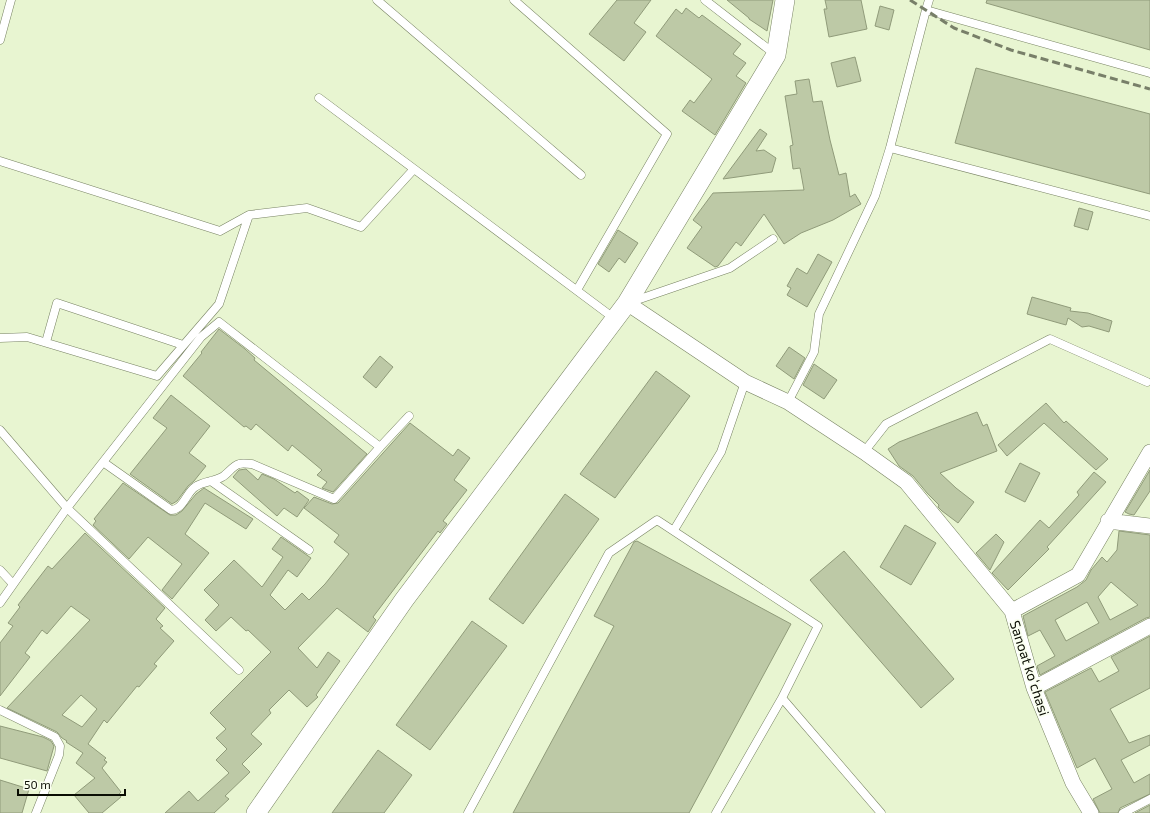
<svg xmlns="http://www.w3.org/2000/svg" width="1150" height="813" viewBox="0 0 1150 813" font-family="'Exo 2',sans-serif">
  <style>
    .building { fill: #bdc9a6; stroke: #909b7a; fill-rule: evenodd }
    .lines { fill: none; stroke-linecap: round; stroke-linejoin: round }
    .service-casing { stroke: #788363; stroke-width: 9 }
    .minor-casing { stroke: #788363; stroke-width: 16 }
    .tertiary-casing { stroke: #788363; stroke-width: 20 }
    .service { stroke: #fff; stroke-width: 8 }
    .minor { stroke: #fff; stroke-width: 15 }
    .tertiary { stroke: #fff; stroke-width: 19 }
    .rail { stroke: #787f69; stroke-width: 3; stroke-dasharray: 8 4; stroke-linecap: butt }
    .labels { text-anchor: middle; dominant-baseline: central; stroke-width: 3.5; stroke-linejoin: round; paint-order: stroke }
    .street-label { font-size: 14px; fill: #0a0d03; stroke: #fafff1 }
  </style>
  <rect width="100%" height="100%" fill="#e8f5d1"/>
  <path class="building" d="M617,0H651L634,23L646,32L624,61L589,34Z
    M727,0H773L767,31L749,19V18Z
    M825,0H861L867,29L829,37L824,9H827Z
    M987,0H1150V50L986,3Z
    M880,6L894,10L889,30L875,26Z
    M686,8L699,18L702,15L741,44L733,54L746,63L736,76L746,83L715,135L682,111L690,100L694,103L712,79L656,36L676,9L682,14Z
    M855,57L861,81L837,87L831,63Z
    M976,68L1150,114V194L955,143Z
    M809,79L813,102L822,101L830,140L839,175L846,173L850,197L855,194L861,204L833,220L801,233L784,244L764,214L741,246L736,242L718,266L715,267L687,248L702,227L693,220L713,193L804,190L800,168L793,169L790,146L793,145L785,96L797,94L795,81Z
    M760,129L767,134L756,151L764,150L776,158L772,172L723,179Z
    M1079,208L1093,212L1088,230L1074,226Z
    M618,230L638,243L625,263L619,258L609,272L598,264Z
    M818,254L832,262L807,307L787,295L791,288L787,286L797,268L807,274Z
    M1032,297L1071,308L1070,311L1088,313L1112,321L1109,332L1089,326L1082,327L1068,318L1066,325L1027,314Z
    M219,329L245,349L255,358L254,360L367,454L333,492L322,488L327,482L317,475L322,470L292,445L288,451L256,424L251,430L246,426L244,427L183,376L202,353L201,352Z
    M789,347L805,358L794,379L776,366Z
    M380,356L393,367L376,388L363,377Z
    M814,364L837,380L824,399L803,385Z
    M656,371L690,396L615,498L580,474Z
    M171,395L210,426L189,453L206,466L194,481L188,486L177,501L172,504L130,474L167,428L153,418Z
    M1046,403L1064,423L1066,421L1108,459L1096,470L1044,423L1007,456L998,445Z
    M977,412L983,426L987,424L997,451L940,473L956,488L974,502L958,523L942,511L938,507L939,505L927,493L913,476L899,466L888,449L899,442Z
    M410,423L453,456L458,449L470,458L454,480L467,490L443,521L447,524L440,533L438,531L373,617L376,620L368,632L337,608L298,648L317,668L328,652L340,661L316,695L318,697L307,707L289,690L269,710L271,713L251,734L262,744L242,764L250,772L225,796L229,799L214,813H165L189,791L198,801L229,773L216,760L227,749L216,738L226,729L210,713L271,652L248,630L246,631L231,617L216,631L205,620L219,605L204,590L234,560L262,587L283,557L272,549L281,537L311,558L297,577L288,570L270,595L285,610L302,593L309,600L325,584L349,554L334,542L339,535L304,508L314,497L332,504L338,503Z
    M1020,463L1040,473L1025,502L1005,492Z
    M246,469L258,480L262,474L274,479L295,493L297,491L309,500L297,517L284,508L277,516L233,477L239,470Z
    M1150,470V491L1134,515L1129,514L1125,512Z
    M1094,472L1106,482L1047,547L1049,549L1008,590L992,573L1040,520L1049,528L1079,495L1077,492Z
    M123,483L170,515H176L182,511L196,494L204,488L253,519L246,529L205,503L185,534L209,553L172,599L162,590L182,564L148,537L129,559L93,525L96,521L94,519Z
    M565,494L599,519L523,624L489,599Z
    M905,525L936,543L911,585L880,567Z
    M1119,531L1150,535V617L1146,618L1040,675L1037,666L1055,656L1040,630L1028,636L1023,616L1077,587L1086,580L1091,570L1102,557L1107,562L1117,550ZM1111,582L1138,605L1110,620L1098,597ZM1087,602L1099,623L1066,641L1055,620Z
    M85,533L165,608L156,619L163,626L160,628L174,641L154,664L157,666L139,687L137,686L107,723L104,720L88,744L106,758L104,760L107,762L102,768L121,792L119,794L121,797L102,813H89L74,795L95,778L76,763L83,753L66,742L67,741L62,738L57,732L7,708L90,620L71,606L47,634L42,630L25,653L30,657L0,696V643L13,626L8,623L20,607L18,605L48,566L52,569ZM81,695L97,709L82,727L62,715Z
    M996,534L1004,542L990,570L976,553Z
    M637,541L791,624L689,813H513L614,626L594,616L634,542Z
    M844,551L954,679L921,708L810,580Z
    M472,621L507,646L430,750L396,725Z
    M1150,636V688L1110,709L1129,743L1150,735V745L1121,760L1134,783L1150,774V794L1120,808L1118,813H1100L1093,799L1112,789L1095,758L1077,768L1045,692L1091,668L1099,682L1119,671L1111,657Z
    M0,726L43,737L51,741L54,746L47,771L0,758Z
    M378,750L412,775L384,813H332Z
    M0,780L29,789L22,813H0Z
    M1150,805V813H1135Z"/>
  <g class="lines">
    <defs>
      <path id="service" d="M377,0L581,175
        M514,0L667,134L577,290
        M705,0L776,55
        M926,10L929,0
        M0,40L11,0
        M319,98L615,319
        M890,148L1150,216
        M0,161L220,231L249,215L307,208L361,227L414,169
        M631,302L730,268L773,239
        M0,338L27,337L157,376L219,304L249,215
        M46,342L57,303L183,345
        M788,402L814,352L819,314L875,196L890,148L926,10L1150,73
        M0,430L67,508L239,670
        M380,447L409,416
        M864,452L886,424L1050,339L1147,382
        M211,481L309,550
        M674,530L721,452L745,382
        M0,570L13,584
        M0,603L67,508L201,337L219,322L380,447L334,499L252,464C248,464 243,463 239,464C232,466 228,474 222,477C213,482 203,481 195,487C186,493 183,510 171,510L103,462
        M0,710L55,737L60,746L59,755L36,813
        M468,813L609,553L657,520L818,626L782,698
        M716,813L782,698L881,813
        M1123,813L1150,799"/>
      <path id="minor" d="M627,303L745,382L788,402L864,452L906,482L1012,611
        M1108,521L1150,526
        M1034,688L1150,626
        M1091,813L1073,783L1034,688L1012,611L1078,575L1150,452"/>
      <path id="tertiary" d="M256,813L404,600L627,303L776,55L785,0"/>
    </defs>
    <use href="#service" class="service-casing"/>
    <use href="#minor" class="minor-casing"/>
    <use href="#tertiary" class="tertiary-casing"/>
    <use href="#service" class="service"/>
    <use href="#minor" class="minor"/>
    <use href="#tertiary" class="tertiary"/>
    <path class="rail" d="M910,0L954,28L1011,50L1150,89"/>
  </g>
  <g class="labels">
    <g class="street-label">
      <text transform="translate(1030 668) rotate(72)">Sanoat koʻchasi</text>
    </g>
  </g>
  <path d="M18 789v6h107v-6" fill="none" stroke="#0a0d03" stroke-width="2"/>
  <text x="24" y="789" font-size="12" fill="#0a0d03" stroke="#fafff1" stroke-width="3" paint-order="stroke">50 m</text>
</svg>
